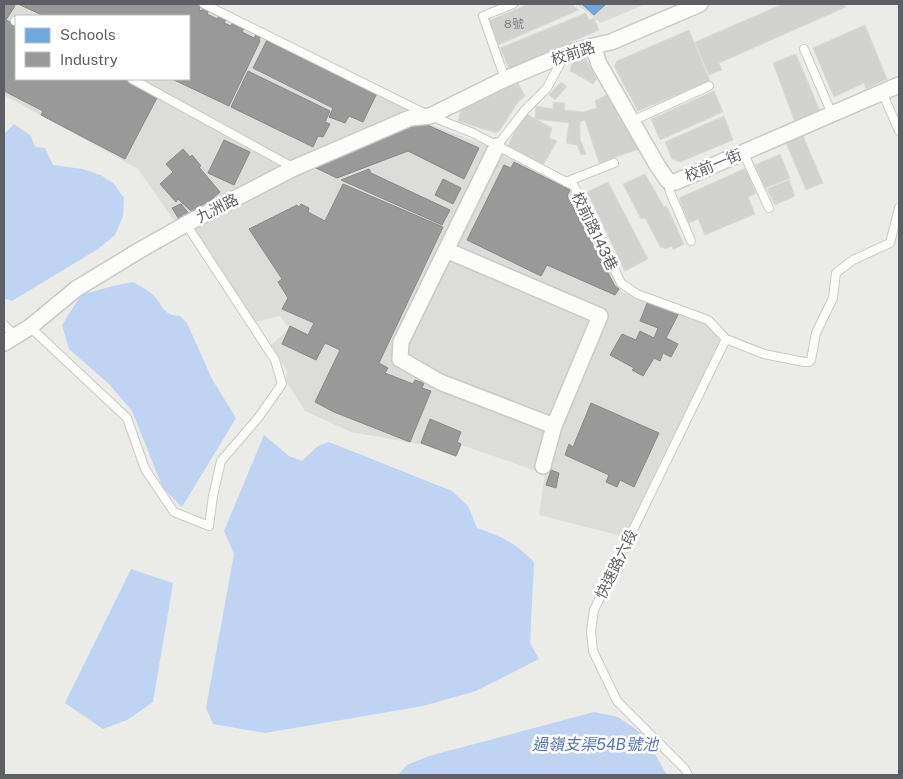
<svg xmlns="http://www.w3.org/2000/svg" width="903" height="779" viewBox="0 0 903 779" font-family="'Public Sans','Noto Sans TC',sans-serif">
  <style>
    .industrial { fill: #dcdcd8; fill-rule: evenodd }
    .education { fill: #dbdbd5 }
    .water { fill: #bfd4f2 }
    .schools { fill: #6fa8dc; stroke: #6a92b8 }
    .industry { fill: #999; stroke: #878889 }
    .building { fill: #d2d2d0; stroke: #dadad6 }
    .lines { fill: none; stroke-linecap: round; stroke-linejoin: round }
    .service-casing { stroke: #c9c9c9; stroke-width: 10 }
    .minor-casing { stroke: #c9c9c9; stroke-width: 18 }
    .service { stroke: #fcfcfb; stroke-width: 8 }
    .minor { stroke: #fcfcfb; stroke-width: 15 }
    .labels { text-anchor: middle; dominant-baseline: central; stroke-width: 5; stroke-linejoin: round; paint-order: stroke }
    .number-label { font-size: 12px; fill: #7c7d80 }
    .street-label { font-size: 15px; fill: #5d5f64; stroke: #fff }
    .water-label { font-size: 16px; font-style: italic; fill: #5173b7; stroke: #fff }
  </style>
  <rect width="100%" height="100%" fill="#ebebe7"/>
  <path class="industrial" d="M4,4H201L411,111L177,225L138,169L4,95ZM16,16H189V79H16Z
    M418,120L482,144L572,190L617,284L622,292L705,322L721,338L625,537L539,515L545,474L462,445L456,457L425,445L351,432L305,411L286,381L287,371L271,345L289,329L280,316L255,322L192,230L311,169Z"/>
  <path class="education" d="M577,4H645L601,23Z"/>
  <path class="water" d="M14,124L31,136L35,147L45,148L53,165L82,169L101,175L114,184L124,198L123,216L115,235L98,249L12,301L4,298V134Z
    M133,282C140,286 148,290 153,295C164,306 162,315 180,316L187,323L212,379L236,418L182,507L163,488L132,411L109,384L69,349L62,325L81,295L113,286Z
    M264,435L289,456L302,461L318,446L329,442L452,491L468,506L477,528C503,537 514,542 534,562L530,643L539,659L476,691L423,706L265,733L213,724L206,708L234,554L224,531Z
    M131,569L173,583L153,702L127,720L103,729L65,703Z
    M594,712L618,717L644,735L667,775H398L407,765L429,756Z"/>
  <path class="schools" d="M582,4H606L594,15Z"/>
  <path class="industry" d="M4,4H12L15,6L6,20L16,25V79H128L159,94L125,159L41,115L43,111L4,91Z
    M18,4H199L201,5L199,10L202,11L203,7L209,10L207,14L217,19L220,15L227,18L224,23L231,26L233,22L244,28L242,32L254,38L257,33L261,35L259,40L260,41L229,106L172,79H189V16H44Z
    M267,40L377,93L363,122L349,116L345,123L329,117L333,108L253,68Z
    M248,71L330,111L325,122L330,124L323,137L318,136L313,147L231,107Z
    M415,123L425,124L479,148L464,179L408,151L337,178L316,168L389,133Z
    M224,140L250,152L234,185L208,173Z
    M183,149L190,157L192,155L201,166L199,167L220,192L204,206L192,212L178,199L176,202L160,184L173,172L166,164Z
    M514,162L570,190L567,196L615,286L619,289L615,295L547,265L541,276L467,240L504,165L511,168Z
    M369,169L371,173L450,210L442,225L341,180Z
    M443,179L461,188L453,204L435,195Z
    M343,184L443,227L379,363L388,368L385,373L413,384L415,380L424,383L422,388L431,391L410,442L334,412L315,402L340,350L325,343L316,360L282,344L290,326L308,335L314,323L282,309L288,298L278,282L282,279L249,229L297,205L299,207L301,204L309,208L308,212L325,221Z
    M181,204L191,216L180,221L172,208Z
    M648,301L679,313L666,338L678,344L671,357L663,353L660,361L654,358L643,376L632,370L634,368L610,355L622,334L636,340L640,331L654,338L658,328L640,321Z
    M591,403L659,433L634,487L620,480L617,487L606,482L609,475L565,455L569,444L573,447Z
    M430,419L461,432L457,442L461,444L456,456L421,443Z
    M551,470L559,473L556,488L546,485Z"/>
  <path class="building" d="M529,4H571L579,10L498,45L488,21Z
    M783,4H844L846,7L719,63L722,70L709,75L695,42Z
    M586,13L589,20L594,18L599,30L509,69L500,48Z
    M865,25L887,79L866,89L864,83L834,97L813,48Z
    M689,30L710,81L638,111L614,66L617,61Z
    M796,54L820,111L795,122L773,63Z
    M585,57L597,79L593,84L570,71L573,59Z
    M516,79L525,96L518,102L500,130L496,133L458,121L462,106Z
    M561,82L567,86L555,100L549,95Z
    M714,91L723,112L660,140L651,119Z
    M608,94L618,113L619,120L622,119L639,149L599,163L585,120L580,122V139L586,154L581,155L577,145L566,143L569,123L535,119L536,106L553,109V102L565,103L564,110L583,112L597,108L595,101Z
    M527,114L552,128L549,138L557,141L542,167L507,147L522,118Z
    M724,116L733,140L680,162L672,159L665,142Z
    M803,136L823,183L806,190L786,143Z
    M780,154L790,178L765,188L755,165Z
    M746,168L756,193L748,197L755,214L705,235L698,219L689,223L679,198Z
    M645,174L664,207L666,205L684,244L673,250L672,246L665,249L663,247L661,248L645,218L641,219L623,184Z
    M789,180L795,196L775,205L767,189Z
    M608,182L648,259L625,271L587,192Z"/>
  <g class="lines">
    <defs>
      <path id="service" d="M204,4L430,116L473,133L574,186L621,283L637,294L708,320L726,339L764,354L804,362H809L811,360L816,333L833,298L836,273L853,260L890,243L899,208
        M15,21H16
        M804,49L832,114
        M132,79L294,168
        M505,79L483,16L513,4
        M882,92L899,131
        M632,121L709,86
        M497,146L525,110L547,88L564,56
        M743,152L769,208
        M668,181L670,192L691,241
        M566,182L614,163
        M4,325L16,336
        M30,327L127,418L145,469L174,512L209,526L213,496L221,461L258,418L282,384L275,360L186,224
        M688,775L685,769L617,701L593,651L591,631L594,610L726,339"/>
      <path id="minor" d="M593,46L599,64L657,165L668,181L675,182L899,85
        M497,146L401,342L400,359L440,382L554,426
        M446,250L600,316L554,426L543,466
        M4,343L30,327L76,289L140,250L186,224L294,168L410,118L430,116L505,79L565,54L593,46L611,42L700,4"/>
    </defs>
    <use href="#service" class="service-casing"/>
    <use href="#minor" class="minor-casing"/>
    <use href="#service" class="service"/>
    <use href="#minor" class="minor"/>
  </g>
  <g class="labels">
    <g class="number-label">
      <text x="514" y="24">8號</text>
    </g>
    <g class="street-label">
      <text transform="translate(573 53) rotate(-18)">校前路</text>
      <text transform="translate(713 165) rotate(-23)">校前一街</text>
      <text transform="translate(217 208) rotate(-27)">九洲路</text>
      <text transform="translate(595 231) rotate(64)">校前路143巷</text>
      <text transform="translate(616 564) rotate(-64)">快速路六段</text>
    </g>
    <g class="water-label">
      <text x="595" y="744">過嶺支渠54B號池</text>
    </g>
  </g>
  <rect width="903" height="779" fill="none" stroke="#5d5f64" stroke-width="10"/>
  <rect x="15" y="15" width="175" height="65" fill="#ffffff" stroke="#bebfc1"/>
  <rect x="25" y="28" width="25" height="15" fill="#6fa8dc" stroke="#bebfc1"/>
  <text x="60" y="40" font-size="15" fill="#5d5f64">Schools</text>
  <rect x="25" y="52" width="25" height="15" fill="#999999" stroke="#bebfc1"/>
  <text x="60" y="65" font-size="15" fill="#5d5f64">Industry</text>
</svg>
